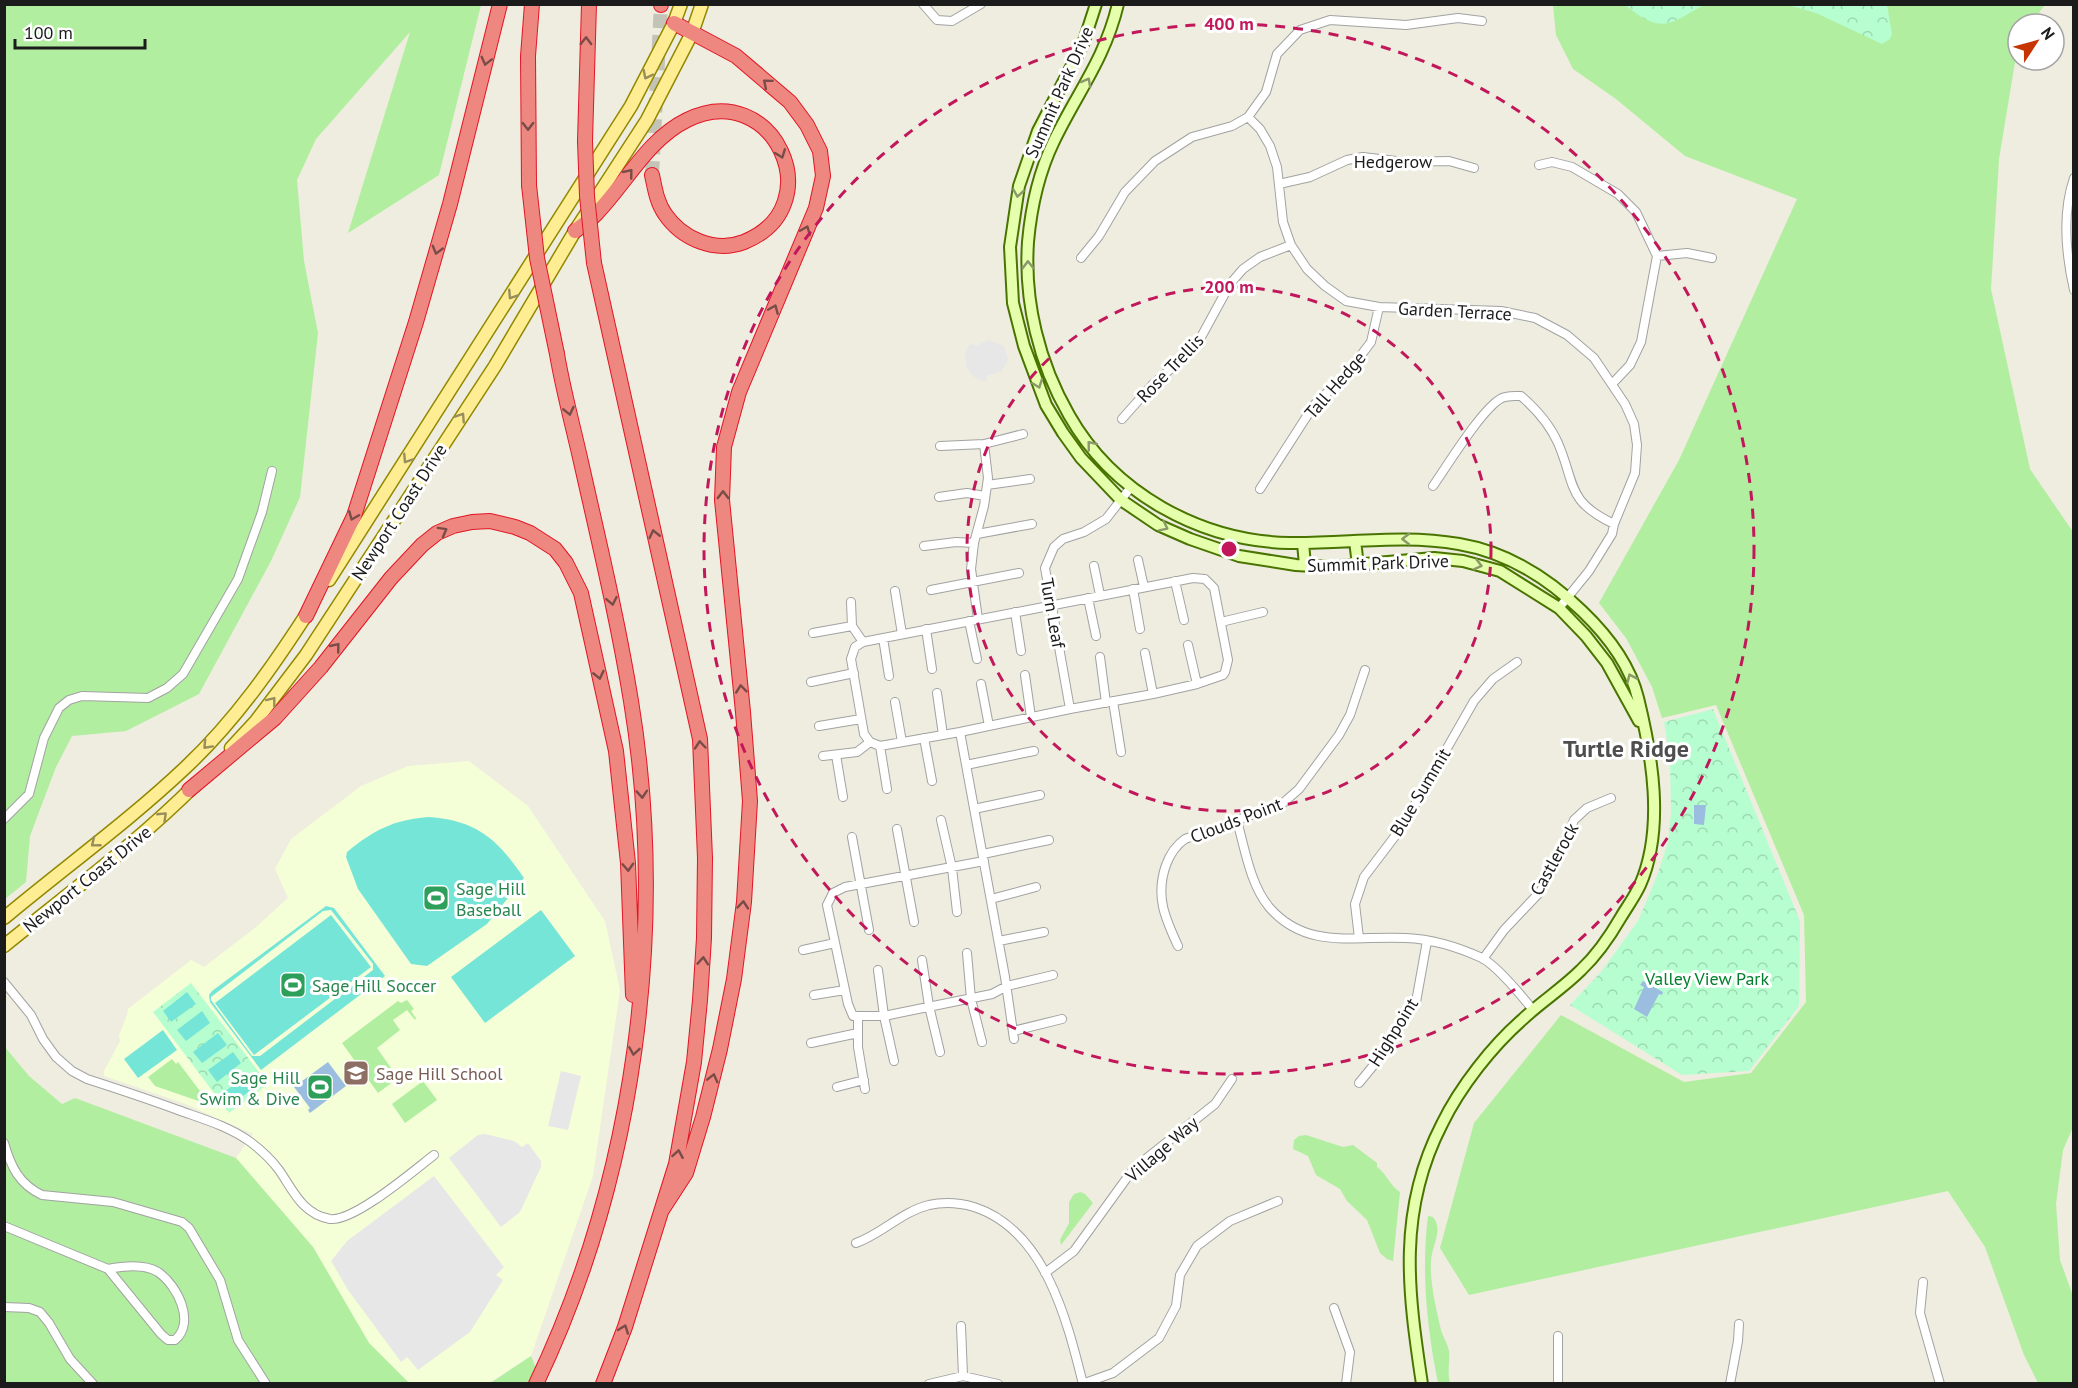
<svg xmlns="http://www.w3.org/2000/svg" width="2078" height="1388" viewBox="0 0 2078 1388" font-family="'PT Sans',sans-serif">
  <style>
    .education { fill: #f5ffd7 }
    .grass { fill: #b1eea0 }
    .park { fill: url(#park-crowns) }
    .pitch { fill: #75e5d7; fill-rule: evenodd }
    .parking { fill: #e7e7e7 }
    .water { fill: #9bbee0 }
    .lines { fill: none; stroke-linecap: round; stroke-linejoin: round }
    .highway-tunnel { stroke: #c4c3b8; stroke-width: 14; stroke-dasharray: 14 7; stroke-linecap: butt }
    .street-casing { stroke: #a2a2a2; stroke-width: 10 }
    .secondary-casing { stroke: #497400; stroke-width: 14 }
    .primary-casing { stroke: #928800; stroke-width: 15 }
    .highway-casing { stroke: #e31526; stroke-width: 16 }
    .street { stroke: #fff; stroke-width: 8 }
    .secondary { stroke: #e5ffac; stroke-width: 10 }
    .primary { stroke: #ffed93; stroke-width: 12 }
    .highway { stroke: #ed877f; stroke-width: 14 }
    .highway-bridge-casing { stroke: #e31526; stroke-width: 16; stroke-linecap: butt }
    .highway-bridge { stroke: #ed877f; stroke-width: 14 }
    .oneway { stroke: #794c48 }
    .oneway2 { stroke: #988e5d }
    .oneway3 { stroke: #8a986b }
    .ring { fill: none; stroke: #c2185b; stroke-width: 3; stroke-dasharray: 10 8 }
    .labels { text-anchor: middle; dominant-baseline: central; stroke-width: 6; stroke-linejoin: round; paint-order: stroke }
    .street-label { font-size: 18px; fill: #1b1b1b; stroke: #fff }
    .leisure-label { font-size: 18px; fill: #27864d; stroke: #fff; text-anchor: start }
    .park-label { font-size: 18px; fill: #02802d; stroke: #fff }
    .education-label { font-size: 18px; fill: #785e54; stroke: #fff; text-anchor: start }
    .district-label { font-size: 24px; font-weight: bold; fill: #4e4e4e; stroke: #fff }
    .centre { fill: #c2185b; stroke: #fff; stroke-width: 3 }
    .ring-label { font-size: 18px; text-anchor: middle; font-weight: bold; fill: #c2185b; stroke: #fff; stroke-width: 6; stroke-linejoin: round; paint-order: stroke }
  </style>
  <defs>
    <pattern id="park-crowns" width="20" height="18" patternUnits="userSpaceOnUse" patternTransform="scale(1.5)"><rect width="20" height="18" fill="#b6fecf"/><path d="M2 6a3 3 0 1 1 6 0M12 15a3 3 0 1 1 6 0" fill="none" stroke="#9cd9b1"/></pattern>
  </defs>
  <rect width="100%" height="100%" fill="#eeeddf"/>
  <path class="education" d="M469,761L528,806L605,921L620,990L593,1176L531,1356L489,1383H409L369,1343L313,1247L236,1158L253,1134L183,1103L104,1076V1071L120,1041L119,1035L127,1015L128,1009L191,960L204,967L256,927L288,898L275,869L291,839L361,786L408,766Z"/>
  <path class="grass" d="M5,5H481L439,175L348,233L410,32L316,139L297,180L304,261L318,333L300,497L271,561L199,694L126,731L72,736L56,767L30,836L26,882L5,899Z
    M1553,5H2073V6H2044L2031,24H2018V44L1999,159L1991,289L2030,469L2073,532L2074,1125L2063,1150L2056,1204L2060,1260L2073,1296V1383H2038L2024,1355L1985,1247L1948,1191L1469,1295L1440,1248L1474,1123L1561,1015L1684,1082L1751,1073L1806,1002L1804,915L1716,705L1662,718L1652,687L1626,638L1599,603L1679,460L1797,199L1685,156L1616,99L1573,69L1556,35Z
    M407,1000L414,1009L411,1011L416,1018L415,1020L407,1010L393,1020L400,1030L377,1048L398,1078L378,1093L342,1043L398,1001L401,1003Z
    M4,1046L29,1076L62,1104L75,1098L236,1158L313,1247L369,1343L409,1383H5Z
    M172,1059L176,1064L178,1062L206,1099L209,1098L211,1101L207,1104L155,1086L148,1077Z
    M423,1081L437,1100L405,1123L392,1104Z
    M1306,1135L1343,1147L1353,1145L1377,1163V1167C1387,1174 1390,1186 1400,1192L1393,1261L1387,1259L1380,1253L1367,1220L1347,1201L1340,1189L1316,1175L1308,1156L1293,1149L1294,1140L1299,1136Z
    M1081,1192L1085,1194L1093,1203L1061,1245L1060,1240L1069,1223V1202L1074,1194Z
    M1428,1216L1433,1217C1444,1230 1431,1247 1431,1262C1430,1285 1436,1307 1441,1330C1443,1337 1448,1344 1449,1351C1450,1363 1447,1372 1450,1383H1438C1427,1328 1421,1272 1428,1216Z
    M531,1356L542,1383L489,1384Z"/>
  <path class="park" d="M1625,5H1703C1667,27 1660,33 1625,5Z
    M1788,5H1887L1892,34L1890,39L1882,44L1816,13Z
    M1713,709L1800,921L1799,1006L1749,1071L1682,1075L1570,1005L1601,972L1638,921L1657,876L1668,842L1671,813L1670,759L1664,722Z
    M191,983L268,1084L229,1113L153,1012Z"/>
  <path class="pitch" d="M428,817C477,820 498,840 524,878L487,924L427,966L411,964L358,889L346,857L347,852C374,830 393,820 428,817Z
    M326,906L334,908L385,976L261,1070L210,1002L209,995L212,991ZM331,910L373,964V970L260,1056H252L211,1000V997L323,911Z
    M541,910L575,956L485,1023L451,977Z
    M331,915L371,967L254,1055L215,1003Z
    M187,992L196,1004L171,1022L163,1011Z
    M202,1011L210,1023L186,1041L177,1030Z
    M163,1030L177,1050L138,1078L124,1059Z
    M218,1033L227,1045L202,1063L193,1052Z
    M233,1052L241,1063L217,1082L208,1070Z
    M249,1074L257,1085L233,1104L224,1092Z"/>
  <path class="parking" d="M989,340L1004,346L1008,359L1002,371L987,376L986,382L974,377L967,368L965,354L970,343L976,346Z
    M561,1071L581,1076L568,1130L548,1126Z
    M485,1134L514,1141L522,1147L528,1143L541,1161V1167L520,1212L501,1227L449,1158L478,1135Z
    M434,1176L504,1267L496,1275L503,1280L470,1332L418,1370L407,1357L401,1362L348,1290L331,1261L347,1241Z"/>
  <path class="water" d="M1694,805H1706L1704,825L1694,824Z
    M1643,981L1663,992L1662,995L1659,994L1647,1017L1634,1009L1644,987L1640,985Z
    M328,1062L346,1086L310,1113L308,1110L310,1108L294,1087Z"/>
  <g class="lines">
    <path class="highway-tunnel" d="M652,175L661,5"/>
    <defs>
      <path id="street" d="M923,4L937,20L952,21L981,4
        M1248,117L1260,129L1270,146L1277,167L1283,222L1291,245L1307,269L1325,286L1346,301L1379,307L1501,311L1535,318L1567,335L1594,358L1625,404L1634,424L1637,445L1635,473L1614,524L1612,534L1589,571L1559,608
        M1539,165L1552,162L1572,167L1618,194L1636,212L1657,256L1641,342L1630,365L1612,384
        M2074,178C2062,213 2066,255 2074,290
        M1279,184L1310,177L1347,160L1363,157L1404,162L1449,161L1474,168
        M1657,256L1687,253L1712,258
        M1081,258L1099,236L1125,192L1155,161L1192,137L1232,126L1248,117L1266,92L1277,54L1300,30L1330,20L1406,25L1458,18L1482,21
        M1122,419L1153,384L1185,357L1200,339L1230,284L1243,269L1260,257L1291,245
        M940,446L984,444L1023,434
        M987,485L1030,479
        M1433,486C1447,466 1483,407 1502,398C1508,395 1514,396 1521,396C1536,409 1550,425 1558,443C1576,485 1566,501 1614,524
        M1260,489L1314,405L1346,375L1371,342L1379,307
        M939,497L967,493L985,496
        M977,534L1032,524
        M924,546L956,542L974,543
        M1138,560L1144,587
        M1094,566L1100,595
        M1193,578L1205,579L1214,588L1228,660L1225,672L1223,675L1197,684L1153,694L1070,709L960,732L880,746L870,742L864,734L851,659L855,647L863,642Z
        M1175,581L1184,620
        M1133,589L1140,629
        M931,590L1019,573
        M895,591L902,634
        M1088,598L1096,636
        M851,602L852,626L863,642
        M1015,612L1021,651
        M978,619L971,569L974,543L984,506L988,478L984,444
        M969,621L977,659
        M1221,622L1263,612
        M926,629L932,669
        M813,633L852,626
        M883,638L889,676
        M1188,645L1197,684
        M1145,653L1153,694
        M1100,657L1106,703
        M1025,675L1031,717
        M811,682L854,673
        M981,684L989,726
        M937,693L943,735
        M1113,701L1121,752
        M895,702L902,742
        M1070,709L1045,568L1054,547L1063,539L1084,532L1106,519L1131,487
        M819,726L861,719
        M960,732L1005,977L1014,1039
        M924,738L932,781
        M880,746L887,789
        M836,755L843,797
        M823,756L857,752L870,742
        M966,765L1034,751
        M974,809L1040,795
        M4,819L29,794L44,738L59,708L69,700L82,696L148,698L167,688L183,674L238,579L262,512L272,471
        M941,820L952,868L957,912
        M1237,821C1245,849 1250,884 1269,907C1307,951 1356,935 1406,938C1431,939 1460,948 1482,958C1498,967 1521,995 1533,1010
        M897,829L914,922
        M852,837L869,930
        M983,854L1049,840
        M984,861L845,887L833,893L827,905L848,1004L853,1016H884L992,994L1007,986L1053,975
        M991,899L1036,887
        M1359,938L1355,904L1364,877L1402,827L1474,701L1493,679L1517,662
        M999,941L1044,932
        M1178,946C1165,918 1155,896 1166,865C1170,854 1175,846 1185,839L1282,804L1299,789L1339,735L1350,715L1365,670
        M803,950L835,943
        M967,953L971,999L982,1042
        M1483,959L1504,930L1540,892L1560,856L1574,820L1587,808L1611,798
        M922,960L929,1006L940,1052
        M878,970L884,1016L894,1061
        M4,982L31,1015L43,1039L56,1057L72,1071L87,1079C118,1089 148,1099 178,1110C203,1119 228,1126 249,1141C260,1149 271,1159 279,1170C293,1190 302,1214 330,1219C354,1222 413,1171 434,1155
        M814,995L845,990
        M858,1016V1047L865,1089
        M1013,1031L1062,1019
        M811,1043L858,1033
        M1359,1083L1382,1055L1416,1002L1427,941
        M837,1087L864,1080
        M4,1143C11,1167 19,1184 42,1195L113,1202L182,1222L189,1228L220,1280L238,1340L266,1384
        M4,1226L108,1269L161,1334L168,1340H175C196,1322 177,1285 158,1272C145,1264 123,1266 108,1269
        M856,1243C882,1234 901,1212 929,1205C943,1202 960,1203 974,1207C1045,1230 1067,1320 1083,1384
        M1045,1273L1074,1251L1129,1175L1147,1158L1215,1104L1232,1079
        M1923,1282L1920,1313L1940,1384
        M4,1307L29,1308L40,1312L49,1323L70,1359L93,1384
        M1334,1308L1350,1352L1346,1384
        M961,1326L963,1376
        M1558,1336V1384
        M929,1384L963,1376L998,1384
        M1082,1384L1113,1373L1159,1338L1176,1306L1180,1275L1197,1246L1230,1221L1278,1201
        M1730,1384L1738,1341L1739,1324"/>
      <path id="secondary" d="M1096,4L1083,44L1038,131L1019,186L1010,247L1013,303L1024,346L1046,405L1063,433L1081,458L1121,500L1158,525L1190,539L1239,556L1296,565L1330,567L1434,558L1463,561L1500,571L1559,608L1586,636L1607,663L1639,721
        M1118,4C1105,59 1077,93 1054,141C1039,172 1031,208 1028,242C1024,302 1039,363 1069,415C1113,493 1200,541 1289,543C1346,544 1402,534 1459,544C1506,552 1548,578 1582,611C1606,634 1630,665 1638,698C1652,755 1665,828 1640,885C1635,896 1627,907 1621,917C1610,936 1596,956 1581,970C1563,988 1541,1002 1523,1019C1492,1046 1460,1087 1442,1124C1397,1211 1408,1291 1422,1384
        M1355,541L1358,565
        M1303,543L1305,565"/>
      <path id="primary" d="M329,580L631,106L674,23L681,4
        M231,748L256,721L306,655L495,366L575,231L647,120L692,33L702,4
        M4,918C65,867 129,821 186,767C235,721 274,665 310,609
        M4,946C69,893 137,843 196,784"/>
      <path id="highway" d="M661,5V4
        M585,141L589,4
        M529,185L528,56L532,4
        M575,231C582,226 590,220 596,214C626,183 648,139 687,120C773,77 833,206 744,242C715,253 682,239 665,214C657,203 655,189 652,175
        M594,263L700,739L705,858L704,938L700,1000L694,1062L676,1164L625,1327L603,1384
        M306,616L354,516L416,322L450,204L500,4
        M189,790L275,718L321,667L391,578L422,545L437,533L453,526L472,522L490,521L515,527L530,533L555,549L566,563L581,593L593,647L616,751L628,863L633,995
        M662,1210L686,1173L703,1117L720,1049L734,979L744,902L750,801L743,712L722,500L724,447L739,392L816,208L823,176L820,151L807,125L790,102L736,56L674,23
        M536,1384C635,1177 668,927 631,701C618,621 599,542 581,462C573,426 563,390 557,354"/>
    </defs>
    <use href="#street" class="street-casing"/>
    <use href="#secondary" class="secondary-casing"/>
    <use href="#primary" class="primary-casing"/>
    <use href="#highway" class="highway-casing"/>
    <use href="#street" class="street"/>
    <use href="#secondary" class="secondary"/>
    <use href="#primary" class="primary"/>
    <use href="#highway" class="highway"/>
    <defs>
      <path id="highway-bridge" d="M585,141L587,196L594,263
        M529,185L537,258L557,354"/>
    </defs>
    <use href="#highway-bridge" class="highway-bridge-casing"/>
    <use href="#highway-bridge" class="highway-bridge"/>
  </g>
  <defs><path id="oneway-chevron" d="M-2-3.5L2.5 0L-2 3.5" fill="none" stroke-width="1.6" stroke-linecap="round" stroke-linejoin="round" transform="scale(1.5)"/></defs>
  <g class="oneway">
    <use href="#oneway-chevron" transform="translate(586 41) rotate(-89)"/>
    <use href="#oneway-chevron" transform="translate(486 61) rotate(104)"/>
    <use href="#oneway-chevron" transform="translate(767 83) rotate(-140)"/>
    <use href="#oneway-chevron" transform="translate(528 126) rotate(89)"/>
    <use href="#oneway-chevron" transform="translate(781 154) rotate(69)"/>
    <use href="#oneway-chevron" transform="translate(629 173) rotate(-51)"/>
    <use href="#oneway-chevron" transform="translate(806 230) rotate(-68)"/>
    <use href="#oneway-chevron" transform="translate(437 250) rotate(105)"/>
    <use href="#oneway-chevron" transform="translate(774 309) rotate(-67)"/>
    <use href="#oneway-chevron" transform="translate(569 411) rotate(77)"/>
    <use href="#oneway-chevron" transform="translate(723 495) rotate(-90)"/>
    <use href="#oneway-chevron" transform="translate(353 516) rotate(112)"/>
    <use href="#oneway-chevron" transform="translate(443 531) rotate(-29)"/>
    <use href="#oneway-chevron" transform="translate(654 534) rotate(-103)"/>
    <use href="#oneway-chevron" transform="translate(612 601) rotate(79)"/>
    <use href="#oneway-chevron" transform="translate(336 647) rotate(-51)"/>
    <use href="#oneway-chevron" transform="translate(599 675) rotate(77)"/>
    <use href="#oneway-chevron" transform="translate(741 689) rotate(-96)"/>
    <use href="#oneway-chevron" transform="translate(700 745) rotate(-95)"/>
    <use href="#oneway-chevron" transform="translate(642 794) rotate(86)"/>
    <use href="#oneway-chevron" transform="translate(628 867) rotate(87)"/>
    <use href="#oneway-chevron" transform="translate(743 905) rotate(-85)"/>
    <use href="#oneway-chevron" transform="translate(703 961) rotate(-86)"/>
    <use href="#oneway-chevron" transform="translate(634 1051) rotate(99)"/>
    <use href="#oneway-chevron" transform="translate(713 1078) rotate(-76)"/>
    <use href="#oneway-chevron" transform="translate(678 1154) rotate(-80)"/>
    <use href="#oneway-chevron" transform="translate(624 1329) rotate(-70)"/>
  </g>
  <g class="oneway2">
    <use href="#oneway-chevron" transform="translate(647 75) rotate(117)"/>
    <use href="#oneway-chevron" transform="translate(512 295) rotate(123)"/>
    <use href="#oneway-chevron" transform="translate(461 417) rotate(-57)"/>
    <use href="#oneway-chevron" transform="translate(407 459) rotate(123)"/>
    <use href="#oneway-chevron" transform="translate(272 701) rotate(-52)"/>
    <use href="#oneway-chevron" transform="translate(207 745) rotate(133)"/>
    <use href="#oneway-chevron" transform="translate(163 816) rotate(-44)"/>
    <use href="#oneway-chevron" transform="translate(95 843) rotate(141)"/>
  </g>
  <g class="oneway3">
    <use href="#oneway-chevron" transform="translate(1087 82) rotate(-61)"/>
    <use href="#oneway-chevron" transform="translate(1018 193) rotate(99)"/>
    <use href="#oneway-chevron" transform="translate(1028 265) rotate(-91)"/>
    <use href="#oneway-chevron" transform="translate(1038 384) rotate(70)"/>
    <use href="#oneway-chevron" transform="translate(1091 445) rotate(-129)"/>
    <use href="#oneway-chevron" transform="translate(1164 527) rotate(26)"/>
    <use href="#oneway-chevron" transform="translate(1406 539) rotate(180)"/>
    <use href="#oneway-chevron" transform="translate(1478 565) rotate(14)"/>
    <use href="#oneway-chevron" transform="translate(1631 678) rotate(-114)"/>
  </g>
  <g class="ring">
    <circle cx="1229" cy="549" r="262"/>
    <circle cx="1229" cy="549" r="525"/>
  </g>
  <defs>
    <symbol id="stadium-square" viewBox="-11 -11 22 22"><rect x="-9" y="-9" width="18" height="18" rx="4" fill="#2e9e5b" stroke="#fff"/><path d="M0-5a6.5 5 0 1 0 0 10a6.5 5 0 1 0 0-10ZM-3.5-1.8h7v3.6h-7Z" fill="#fff"/></symbol>
    <symbol id="school-square" viewBox="-11 -11 22 22"><rect x="-9" y="-9" width="18" height="18" rx="4" fill="#8d6e63" stroke="#fff"/><path d="M0-5L7-2L0 1L-7-2ZM-4 1L0 2.5L4 1V4Q0 6-4 4Z" fill="#fff"/></symbol>
  </defs>
  <g fill-rule="evenodd">
    <use href="#stadium-square" x="421" y="883" width="30" height="30"/>
    <use href="#stadium-square" x="278" y="970" width="30" height="30"/>
    <use href="#school-square" x="341" y="1058" width="30" height="30"/>
    <use href="#stadium-square" x="305" y="1072" width="30" height="30"/>
  </g>
  <g class="labels">
    <g class="street-label">
      <text transform="translate(1059 92) rotate(-66)">Summit Park Drive</text>
      <text x="1393" y="161">Hedgerow</text>
      <text transform="translate(1455 311) rotate(3)">Garden Terrace</text>
      <text transform="translate(1170 368) rotate(-46)">Rose Trellis</text>
      <text transform="translate(1335 385) rotate(-49)">Tall Hedge</text>
      <text transform="translate(399 512) rotate(-57)">Newport Coast Drive</text>
      <text transform="translate(1378 563) rotate(-2)">Summit Park Drive</text>
      <text transform="translate(1053 613) rotate(80)">Turn Leaf</text>
      <text transform="translate(1420 792) rotate(-59)">Blue Summit</text>
      <text transform="translate(1236 820) rotate(-21)">Clouds Point</text>
      <text transform="translate(1554 859) rotate(-61)">Castlerock</text>
      <text transform="translate(87 879) rotate(-39)">Newport Coast Drive</text>
      <text transform="translate(1393 1032) rotate(-58)">Highpoint</text>
      <text transform="translate(1162 1149) rotate(-41)">Village Way</text>
    </g>
    <g class="leisure-label">
      <text x="456" y="888">Sage Hill<tspan x="456" dy="21">Baseball</tspan></text>
      <text x="312" y="985">Sage Hill Soccer</text>
      <text x="300" y="1077" text-anchor="end">Sage Hill<tspan x="300" dy="21">Swim &amp; Dive</tspan></text>
    </g>
    <g class="park-label">
      <text x="1707" y="978">Valley View Park</text>
    </g>
    <g class="education-label">
      <text x="376" y="1073">Sage Hill School</text>
    </g>
    <g class="district-label">
      <text x="1626" y="748">Turtle Ridge</text>
    </g>
  </g>
  <circle cx="1229" cy="549" r="9" class="centre"/>
  <g class="ring-label">
    <text x="1229" y="30">400 m</text>
    <text x="1229" y="293">200 m</text>
  </g>
  <rect width="2078" height="1388" fill="none" stroke="#1b1b1b" stroke-width="12"/>
  <g transform="translate(2036 42) rotate(54)"><circle r="28" fill="#ffffff" stroke="#a4a4a4" stroke-width="1.5"/>
  <path d="M0-4.5L10 22L0 15L-10 22Z" fill="#c63400"/>
  <text y="-9" font-size="16" font-weight="bold" text-anchor="middle" fill="#1b1b1b">N</text>
  </g>
  <path d="M15 39v9h130v-9" fill="none" stroke="#1b1b1b" stroke-width="3"/>
  <text x="24" y="39" font-size="18" fill="#1b1b1b" stroke="#ffffff" stroke-width="4.5" paint-order="stroke">100 m</text>
</svg>
